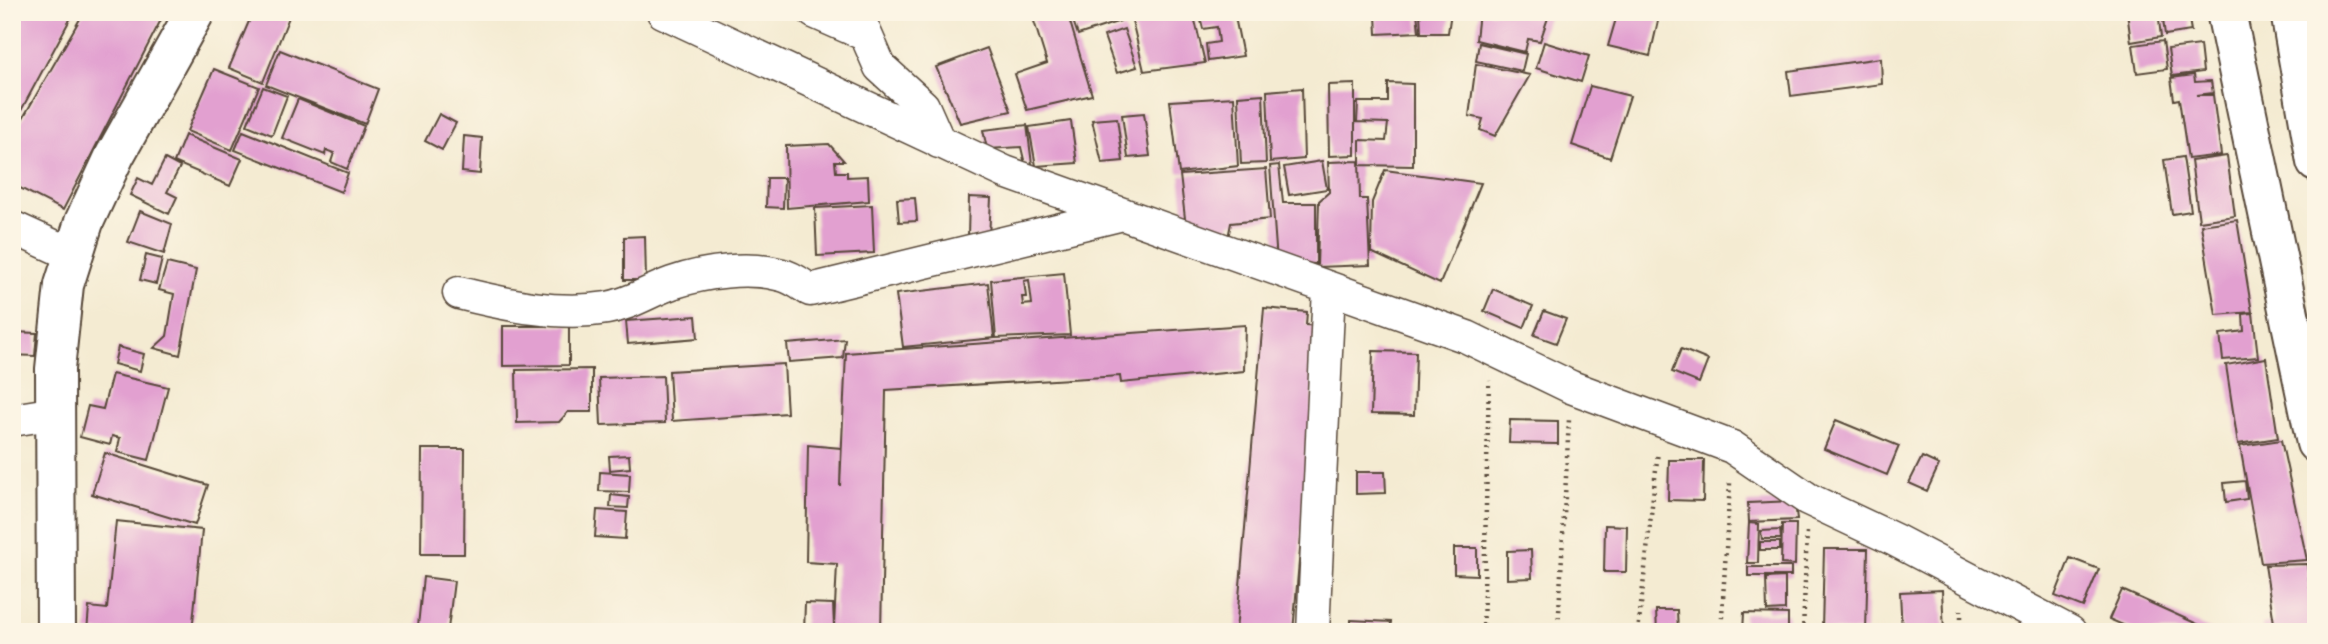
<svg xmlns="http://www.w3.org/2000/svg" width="2328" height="644" viewBox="0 0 2328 644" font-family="'Gentium Book Plus',serif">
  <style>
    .building { fill: #e2a0d0; fill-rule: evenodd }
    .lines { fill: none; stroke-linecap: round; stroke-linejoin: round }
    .street-casing { stroke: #574739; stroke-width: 35 }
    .secondary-casing { stroke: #574739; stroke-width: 42 }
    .path { stroke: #574739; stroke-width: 4.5; stroke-dasharray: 2 5; stroke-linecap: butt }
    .street { stroke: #fff; stroke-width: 32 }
    .secondary { stroke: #fff; stroke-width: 38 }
  </style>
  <rect width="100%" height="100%" fill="#fcf5e5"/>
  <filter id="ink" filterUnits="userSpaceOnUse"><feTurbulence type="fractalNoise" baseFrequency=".0143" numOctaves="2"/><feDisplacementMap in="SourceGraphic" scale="14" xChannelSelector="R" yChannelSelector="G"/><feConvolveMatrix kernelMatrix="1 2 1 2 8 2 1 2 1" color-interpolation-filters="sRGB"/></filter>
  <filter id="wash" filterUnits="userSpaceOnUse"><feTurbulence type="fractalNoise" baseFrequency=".00686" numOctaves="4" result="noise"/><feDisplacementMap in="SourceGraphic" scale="28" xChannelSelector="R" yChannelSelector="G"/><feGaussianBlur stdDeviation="1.57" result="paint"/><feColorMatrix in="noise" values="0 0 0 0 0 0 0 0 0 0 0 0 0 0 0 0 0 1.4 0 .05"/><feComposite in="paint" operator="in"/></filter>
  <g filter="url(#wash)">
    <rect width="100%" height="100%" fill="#f4ebd2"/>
    <g id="blocks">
      <path class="building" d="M12,12H74L16,120L12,118Z
        M84,12H165L63,210L12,184V137Z
        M253,12H291L263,82L229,68Z
        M1043,12H1067L1092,95L1027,110L1015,74L1047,63L1033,18Z
        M1070,12H1117L1120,21L1078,35Z
        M1130,12H1193L1205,63L1144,71Z
        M1199,12H1234L1243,56L1208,61L1206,44L1219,42L1217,27L1203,29Z
        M1417,12L1419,32L1377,34L1376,15Z
        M1420,12H1451L1448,33H1421Z
        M1479,12H1550L1540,41L1528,39L1525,52L1476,40Z
        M1618,12H1660L1650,56L1608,46Z
        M2127,12H2158L2161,37L2131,42Z
        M2162,12H2194L2195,18L2189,19L2191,31L2165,35Z
        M1124,29L1137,67L1117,73L1104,36Z
        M2163,41L2167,69L2137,73L2133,45Z
        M1544,42L1589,56L1581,82L1536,68Z
        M1479,43L1526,54L1522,71L1476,61Z
        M2200,45L2203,72L2172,76L2168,49Z
        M987,48L1011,111L960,123L936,67Z
        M280,50L378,89L365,124L266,85Z
        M1881,58L1882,84L1791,96L1788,71Z
        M1476,64L1530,75L1495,136L1480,130L1483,119L1469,116Z
        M214,69L259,87L232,150L187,131Z
        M2194,75L2195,82L2211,81L2213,93L2197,95H2213L2221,155L2188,159L2179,99L2174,100L2171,78Z
        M1388,83L1413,84V166L1360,165V140L1386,141L1388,123L1357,122L1358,102H1388Z
        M1355,84V155L1329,156L1328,85Z
        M1590,86L1630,96L1610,158L1572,145Z
        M263,87L287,96L272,135L247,125Z
        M1302,88L1304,159L1270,162L1267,91Z
        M1263,94L1266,163L1241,164L1238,96Z
        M1234,97L1238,166L1179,173L1170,101Z
        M298,99L364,126L347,169L331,162L334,153L326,150L325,155L282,138Z
        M1144,113L1150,156L1128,158L1122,115Z
        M439,114L456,123L442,150L425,141Z
        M1117,118L1123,161L1102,163L1092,120Z
        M1071,121L1077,163L1036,166L1029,127Z
        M1027,125L1032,164H1025L1021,147L987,149L983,130Z
        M243,131L348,173L341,192L235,150Z
        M185,135L242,159L230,186L174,162Z
        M464,136L482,138L480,174L462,172Z
        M829,144L844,161H835L836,172H847V177L868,176L869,201L787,208L786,146Z
        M2227,156L2235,216L2199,221L2191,161Z
        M2183,157L2191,211L2172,214L2164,160Z
        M165,159L180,167L167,192L177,197L169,214L130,195L138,178L152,185Z
        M1322,161L1327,189L1289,195L1284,167Z
        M1359,161L1360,199H1367L1370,265L1317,267L1319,201L1329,192L1328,162Z
        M1279,165L1283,203H1316V264L1277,262L1270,166Z
        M1266,169L1270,219L1231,223L1228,238L1186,227L1180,175Z
        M1385,170L1481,183L1440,284L1371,252L1372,202Z
        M767,178H784L783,208L766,207Z
        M969,197L991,198L989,238L968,237Z
        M915,198L917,221L899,222L897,199Z
        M872,205L874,253L817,256L815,208Z
        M140,211L172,224L164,254L128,242Z
        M2237,220L2252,312L2216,315L2201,225Z
        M645,236L646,280H624V237Z
        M12,240L22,244L15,330H12Z
        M146,255L162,259L156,284L140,280Z
        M167,263L196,270L180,355L154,348L167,336L174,294L159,290Z
        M1064,273L1070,335L996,338L991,280ZM1029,280L1032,304L1023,305L1022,297H1026L1024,281Z
        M988,283L994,338L903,347L896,294Z
        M1493,289L1533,306L1524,328L1484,311Z
        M1264,308L1307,312L1306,325L1319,326L1293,632H1236Z
        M1544,311L1566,319L1556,343L1534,335Z
        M2253,313L2258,357L2223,360L2220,334L2244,331L2243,314Z
        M696,316L698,338L628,344L626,321Z
        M1245,325L1244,371L1121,383L1120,376L886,390L881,632H804L805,603L833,604L834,627L837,564L806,562L808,445L841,448L840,486L846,353Z
        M503,326H569V365L503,366Z
        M12,332L37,333L35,356L12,355Z
        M845,339L843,358L789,362L787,344Z
        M118,347L144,354L140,371L114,364Z
        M1681,349L1708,360L1699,383L1672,372Z
        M1373,351L1416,352L1414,415L1371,414Z
        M2266,358L2278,438L2238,444L2226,365Z
        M784,364L787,413L672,421L669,371Z
        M592,369V412H568L559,422L517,423L516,370Z
        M112,374L168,387L149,460L117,452L120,438L112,436L110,445L80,437L88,406L103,409Z
        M663,376L665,423L601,425L599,378Z
        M1510,420L1558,421V444L1509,443Z
        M1836,420L1899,446L1887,475L1824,449Z
        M2281,440L2307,560L2261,563L2240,446Z
        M422,449H465L464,554H421Z
        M105,453L208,485L195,525L92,494Z
        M629,455L630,468L610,470L609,456Z
        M1922,457L1939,465L1927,491L1909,483Z
        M1669,460H1704L1703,501L1668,500Z
        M600,472L630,474L629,492L599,491Z
        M1356,472H1385L1386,493L1356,494Z
        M2245,481L2247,499L2226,502L2224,483Z
        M611,495L629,497L628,508L610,507Z
        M1795,501L1797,520L1749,522L1748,503Z
        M597,510L627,512L625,539L595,537Z
        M116,521L202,530L192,632H87L89,607L107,609Z
        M1749,523L1759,524L1758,563H1747Z
        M1782,524H1796L1795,565L1781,564Z
        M1605,525L1627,526L1626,572H1604Z
        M1780,530L1781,539H1762L1761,531Z
        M1760,542H1780V550H1760Z
        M1454,548H1477V575L1454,574Z
        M1824,549H1868L1866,632L1822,630Z
        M1531,550L1532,578L1507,579V551Z
        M2070,558L2099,569L2083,607L2055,596Z
        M2307,564L2315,632H2262V624L2274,623L2265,565Z
        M1748,567H1791V576H1748Z
        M423,577L454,581L448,629L418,626Z
        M1785,577V610L1767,611L1766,578Z
        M1942,590L1944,632H1902L1900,592Z
        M2122,590L2215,632H2139L2109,619Z
        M1656,610H1677L1678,632H1657Z
        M1744,613L1788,614V632H1743Z
        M1351,620L1391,622L1390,632H1351Z"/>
    </g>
  </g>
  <g filter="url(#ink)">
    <use href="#blocks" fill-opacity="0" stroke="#574739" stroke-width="2"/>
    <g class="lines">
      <defs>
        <path id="street" d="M663,12L1005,172L1467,337L1571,387L1732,447L1808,499L1895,540L2070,632
          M814,12L864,34
          M856,12L880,67L923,106L939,142
          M12,227L73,255
          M459,293C507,305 559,316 607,308C631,304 649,291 672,283C704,272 748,266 782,275C792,277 802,285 810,290L1123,214
          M12,420L56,413
          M1313,632L1329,288"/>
        <path id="secondary" d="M2226,12L2316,443
          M2290,12L2316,162
          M56,632L55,369L64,285L84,222L115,155L195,12"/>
      </defs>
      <use href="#street" class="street-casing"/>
      <use href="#secondary" class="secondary-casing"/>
      <path class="path" d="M1483,632L1489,380
        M1558,632L1569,419
        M1638,632L1658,451
        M1721,632L1730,483
        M1803,632L1807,531
        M1961,632V610"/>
      <use href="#street" class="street"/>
      <use href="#secondary" class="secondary"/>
    </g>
  </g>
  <rect width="2328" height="644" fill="none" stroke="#fcf5e5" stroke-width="42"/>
</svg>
